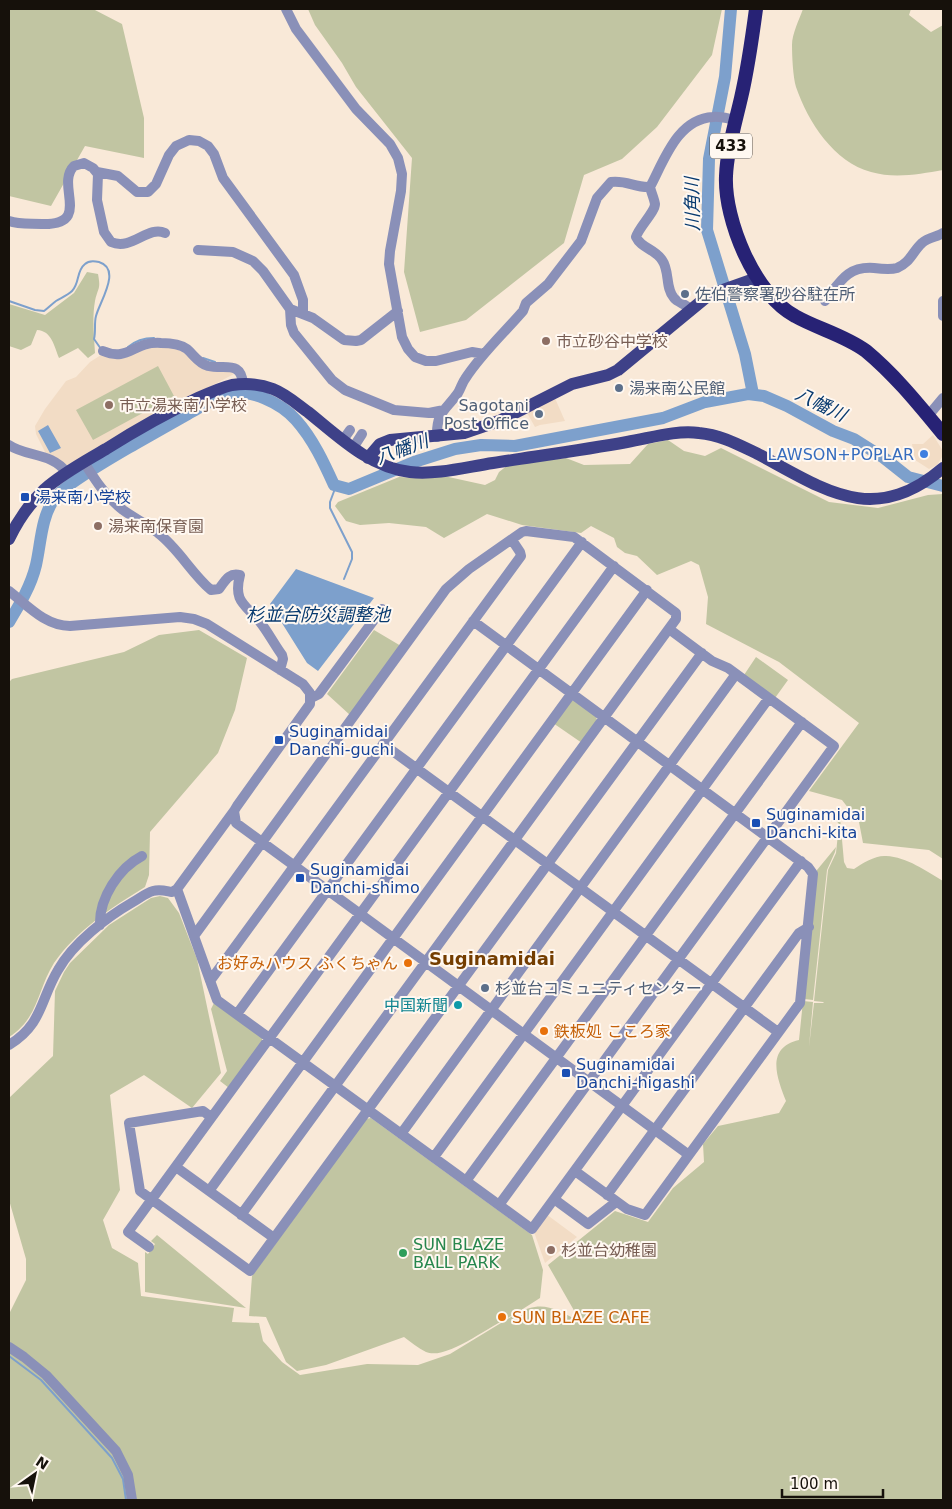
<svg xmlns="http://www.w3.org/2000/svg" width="952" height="1509" viewBox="0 0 952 1509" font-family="'DejaVu Sans','Noto Sans JP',sans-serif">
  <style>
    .built { fill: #f2dcc5 }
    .green { fill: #c1c5a2 }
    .water { fill: #7da0cc }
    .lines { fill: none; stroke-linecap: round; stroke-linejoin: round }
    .stream { stroke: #7da0cc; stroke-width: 2 }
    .river { stroke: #7da0cc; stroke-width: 12 }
    .minor { stroke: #8a90b8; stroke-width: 10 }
    .major { stroke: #3e4188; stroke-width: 12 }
    .highway { stroke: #272275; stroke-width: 14 }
    .service-dot { fill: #5c6f8a; stroke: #fff8f1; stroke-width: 2 }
    .education-dot { fill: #8d6e63; stroke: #fff8f1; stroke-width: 2 }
    .shop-dot { fill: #3f7fe0; stroke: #fff8f1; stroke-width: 2 }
    .transit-dot { fill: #1a4fb4; stroke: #fff8f1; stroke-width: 2 }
    .food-dot { fill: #e8710a; stroke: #fff8f1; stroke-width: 2 }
    .culture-dot { fill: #0f9aa8; stroke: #fff8f1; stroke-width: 2 }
    .leisure-dot { fill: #2e9e5b; stroke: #fff8f1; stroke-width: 2 }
    .labels { text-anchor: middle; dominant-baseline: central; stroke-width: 4; stroke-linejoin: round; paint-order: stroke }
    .shield { fill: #fff8f1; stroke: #5c5650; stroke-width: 1 }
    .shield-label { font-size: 15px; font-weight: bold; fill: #16110b }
    .service-label { font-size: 16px; fill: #4e5e75; stroke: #fff8f1; text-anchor: start }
    .education-label { font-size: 16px; fill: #785e54; stroke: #fff8f1; text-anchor: start }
    .shop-label { font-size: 16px; fill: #366cbe; stroke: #fff8f1; text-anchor: end }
    .transit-label { font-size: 16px; fill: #164399; stroke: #fff8f1; text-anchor: start }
    .food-label { font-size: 16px; fill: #c56008; stroke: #fff8f1; text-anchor: start }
    .culture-label { font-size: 16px; fill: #0d838f; stroke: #fff8f1; text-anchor: end }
    .leisure-label { font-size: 16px; fill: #27864d; stroke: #fff8f1; text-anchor: start }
    .water-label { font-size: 18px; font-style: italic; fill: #083a6f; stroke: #fff8f1 }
    .neighbourhood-label { font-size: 18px; font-weight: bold; fill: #743d00; stroke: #fff8f1 }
  </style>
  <rect width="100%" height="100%" fill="#f9e9d8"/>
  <path class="built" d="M162,345L188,353L232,371L234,374L213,385L155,413L66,467L47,456L36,434L35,426L45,409L66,381L76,377L90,362L101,355L129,354Z
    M554,396L565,421L540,425L535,427L526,411Z
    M933,435L943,451L942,457L937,465L929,469L915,460L912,444H923Z
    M546,1214L577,1237L545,1263L534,1232Z"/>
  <path class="green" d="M9,9H93L122,24L144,118V158L85,146L51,206L9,196Z
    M308,9H722L712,55L657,127L622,159L584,175L564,243L466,320L420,332L404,272L412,158L356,87L342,63L315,25Z
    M803,9H911L909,15L931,32L943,25V170C920,174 895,179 871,172C834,162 808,122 796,87C793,77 792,56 792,45C792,34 799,20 803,9Z
    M87,272L98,274C101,290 98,287 95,301C92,318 94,336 95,353L88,358L78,348L59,358C54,346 52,331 37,330L31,345L21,350L9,346V304L45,315L74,293Z
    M158,366L174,396L93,440L76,410Z
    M668,440L684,451L705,456L721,448L829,502L878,508L928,495L943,494V859L929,850L863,843L859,822L842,800L809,791L859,723L779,662L706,624L708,597L699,565L691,561L657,575L637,556L625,553L617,547L614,538L591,526L581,533L522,525L487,514L444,538L426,527L389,523L360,525L346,521L335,506L338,502L399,477L420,478L444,476L485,485L495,480L499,472L508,465L566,458L584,465L630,464L648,444Z
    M199,630L247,658L235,710L218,753L150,832L149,875L145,887C111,908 77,930 54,963C37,990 39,1018 9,1037V682L12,679L124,652L159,635Z
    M374,630L401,646L350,715L327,694Z
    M756,657L788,680L775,698L744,675Z
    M575,700L596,716L597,722L582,743L553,723L569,701Z
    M795,809L832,812L840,817L844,862L847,868L854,869C862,863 876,855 886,856C907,857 926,871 943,881V1500H9V1314L26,1280V1259L9,1200V1098L53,1056L55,991L64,972L70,963L109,925L151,898L160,896L168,898L179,913L197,959L221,1073L192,1108L144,1075L110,1095L120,1190L103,1220L112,1248L138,1263L141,1296L234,1308L232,1322L259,1323L263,1341L282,1362L300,1375L367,1364L418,1365L450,1354L514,1315C494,1322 447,1361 426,1352C418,1348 411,1342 404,1337L326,1365L297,1371L286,1362L266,1317L249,1316L252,1276L366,1119L371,1118L532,1235L543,1270L540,1298L515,1314C544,1299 553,1309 580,1321L548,1265L615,1211L648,1222L673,1188L704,1162L703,1144L718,1126L779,1113L786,1101C777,1078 765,1048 799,1040L803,1001L813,1002L809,1047L814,1003H824L823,1002L814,1001L828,870L836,853L839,824L830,813L800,810L788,814Z
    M836,847L835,852L827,870L813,1000L804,999L817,870Z
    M215,1001L262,1037V1043L229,1088L220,1081L227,1071L211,1009Z
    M157,1235L246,1308L145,1292V1252L148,1254L155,1244L151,1241Z"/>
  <path class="water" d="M48,425L61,448L50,453L38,431Z
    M296,569L374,598L318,671L307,663L270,604Z"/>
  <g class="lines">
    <path class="stream" d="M9,301L35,310L44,311C48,308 52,304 56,301C61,298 68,295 72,291C80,283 76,271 85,264C89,260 95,261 99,262C122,269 100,301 96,316C94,323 96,331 94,339L101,349
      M128,347C135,341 145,338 154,338
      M203,358L215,362
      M336,486L330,502V508L352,552V559L344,579
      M9,1356L41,1380L112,1458L123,1479L126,1500"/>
    <path class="river" d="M731,9L725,77L709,159L707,230L745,354L753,394
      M9,622C20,604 31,586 36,565C41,543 41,518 54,499C63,485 118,454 135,444C153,434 170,424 188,414C201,407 214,398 228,394C250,388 281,403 296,420C313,439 324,463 334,485L349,489L414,462L455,449L481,445L515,446L663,418L705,402L748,394L764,396L787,406L833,431L854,439L884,458L908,477L943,486"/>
    <path class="minor" d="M286,9L296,29L356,109L390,144L398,158L402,174L401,191L390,251L389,264L402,337L408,349L415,357L426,361H436L472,352L484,354
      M97,172L118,176L137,192H148L156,184L169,155L176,146L189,140L199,141L208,146L214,154L223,178L294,275L303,300V314
      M650,187C651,192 654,198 655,204C655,212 639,227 636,237C641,248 655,249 662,260C670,271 665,288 674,298C678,303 686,304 690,309
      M9,221C20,225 32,223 44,224C92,224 55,185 74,166L84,163L93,168L98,174L97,200L104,232L111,242C132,251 148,225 165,233
      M198,250L233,252L253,261L263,271L290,309L313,318L344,340L356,341L361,340L398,311
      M825,301C840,282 847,266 874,268C882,269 890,270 897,268C910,263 913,251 922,243C928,237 937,237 943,233
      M943,301V316
      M290,309L291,325L294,333L332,380L345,390L394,410L429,413L444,410
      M103,351C129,362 133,341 161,343C169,343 180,344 187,349C194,355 198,363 208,366C225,370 241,360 243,384
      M928,416L943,398
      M437,437C436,412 446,410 458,393C461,388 462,383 465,379C481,354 504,333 523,311L526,303L548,284L581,241L597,198L611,182C627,180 635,188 650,187C664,161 677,119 713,117C720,116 729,119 736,120
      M343,440L350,430
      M9,445C26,457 52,452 67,473
      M353,448L362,434
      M84,462C95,480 106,497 123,510C134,518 147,524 158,533C179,549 191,573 211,590L219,589C225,581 229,572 240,575C233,602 245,604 260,622C268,632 274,644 282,655L283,659L280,670
      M9,591C27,605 45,626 70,626L180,617L194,619L207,624L303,684L310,693V704L237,806L234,811L236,823L689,1155
      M473,621L808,867L813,874L800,1003L645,1215L627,1209L575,1171
      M311,698L319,694L382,609
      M383,744L778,1032
      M234,811L177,889L217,1000L532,1229L801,861
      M100,925C99,898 119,868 142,856
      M194,936L446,589L469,569L522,532L526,531L574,537L676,613V619L241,1215
      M210,981L521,556L520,552L512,540
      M237,1014L582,542
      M9,1045C43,1024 40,1000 58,970C73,943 107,917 133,902C140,898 146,893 153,891C160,889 166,891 172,892L177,889
      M211,1117L203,1111L129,1123L140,1191L250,1271L702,653
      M401,1134L736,674
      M434,1157L769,698
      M176,1167L274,1238
      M466,1181L802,722
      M209,1191L647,590
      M607,1195L799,933L809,927
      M554,1199L588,1224L616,1202
      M499,1205L834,746L728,668L712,661L669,629
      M149,1247L128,1232L614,566
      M9,1347L24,1357L46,1375L116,1451L128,1475L132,1500"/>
    <path class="major" d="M368,458L380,444L390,440L464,433L499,421L572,384L608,375L618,370L709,295L757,278
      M9,539C18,520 30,503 45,489C63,473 86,461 106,449C136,430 166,413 198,398C209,393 220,388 232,385C246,383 260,384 273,389C286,394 297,404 308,412C339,437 369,467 410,472C437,475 466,467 493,463C538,456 583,450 627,442C651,438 675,430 699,433C721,435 739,445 758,454C825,490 874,527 943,468"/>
    <path class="highway" d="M756,9C752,39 748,68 741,98C735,124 727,150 726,176C724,220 755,295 795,316C818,329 844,335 866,351C895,375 919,405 943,434"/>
  </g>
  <g class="service-dot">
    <circle cx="685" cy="294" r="5"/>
    <circle cx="619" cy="388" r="5"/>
    <circle cx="539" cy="414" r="5"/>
    <circle cx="485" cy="988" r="5"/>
  </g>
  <g class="education-dot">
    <circle cx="546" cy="341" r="5"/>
    <circle cx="109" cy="405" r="5"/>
    <circle cx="98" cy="526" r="5"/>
    <circle cx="551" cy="1250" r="5"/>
  </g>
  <circle class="shop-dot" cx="924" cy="454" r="5"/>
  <g class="transit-dot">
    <rect x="20" y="492" width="10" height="10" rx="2.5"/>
    <rect x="274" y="735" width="10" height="10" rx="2.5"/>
    <rect x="751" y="818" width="10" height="10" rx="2.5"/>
    <rect x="295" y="873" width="10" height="10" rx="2.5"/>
    <rect x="561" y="1068" width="10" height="10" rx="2.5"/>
  </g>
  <g class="food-dot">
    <circle cx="408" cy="963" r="5"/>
    <circle cx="544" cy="1031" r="5"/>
    <circle cx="502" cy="1317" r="5"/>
  </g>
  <circle class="culture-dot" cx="458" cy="1005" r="5"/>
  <circle class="leisure-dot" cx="403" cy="1253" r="5"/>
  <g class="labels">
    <rect class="shield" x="710" y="133.5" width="42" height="25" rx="4"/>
    <g class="shield-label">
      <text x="731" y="146">433</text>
    </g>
    <g class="service-label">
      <text x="695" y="294">佐伯警察署砂谷駐在所</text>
      <text x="629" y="388">湯来南公民館</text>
      <text x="529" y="405" text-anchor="end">Sagotani<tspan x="529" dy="18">Post Office</tspan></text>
      <text x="495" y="988">杉並台コミュニティセンター</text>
    </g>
    <g class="education-label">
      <text x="556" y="341">市立砂谷中学校</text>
      <text x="119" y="405">市立湯来南小学校</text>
      <text x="108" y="526">湯来南保育園</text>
      <text x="561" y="1250">杉並台幼稚園</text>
    </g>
    <g class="shop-label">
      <text x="914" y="454">LAWSON+POPLAR</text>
    </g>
    <g class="transit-label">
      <text x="35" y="497">湯来南小学校</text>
      <text x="289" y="731">Suginamidai<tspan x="289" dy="18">Danchi-guchi</tspan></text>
      <text x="766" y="814">Suginamidai<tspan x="766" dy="18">Danchi-kita</tspan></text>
      <text x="310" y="869">Suginamidai<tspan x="310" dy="18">Danchi-shimo</tspan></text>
      <text x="576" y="1064">Suginamidai<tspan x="576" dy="18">Danchi-higashi</tspan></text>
    </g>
    <g class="food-label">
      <text x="398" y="963" text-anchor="end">お好みハウス ふくちゃん</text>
      <text x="554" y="1031">鉄板処 こころ家</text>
      <text x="512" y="1317">SUN BLAZE CAFE</text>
    </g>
    <g class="culture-label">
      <text x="448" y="1005">中国新聞</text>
    </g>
    <g class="leisure-label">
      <text x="413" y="1244">SUN BLAZE<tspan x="413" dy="18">BALL PARK</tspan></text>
    </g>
    <g class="water-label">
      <text transform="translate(692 204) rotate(-91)">川角川</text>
      <text transform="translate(821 404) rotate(26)">八幡川</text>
      <text transform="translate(402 449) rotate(-20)">八幡川</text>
      <text x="318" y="614">杉並台防災調整池</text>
    </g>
    <g class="neighbourhood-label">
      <text x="492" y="958">Suginamidai</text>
    </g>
  </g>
  <rect width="952" height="1509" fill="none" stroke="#16110b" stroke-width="20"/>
  <g transform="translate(35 1474) rotate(33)" stroke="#fff8f1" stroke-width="4" paint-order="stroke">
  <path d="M0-4L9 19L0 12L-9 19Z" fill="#16110b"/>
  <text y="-8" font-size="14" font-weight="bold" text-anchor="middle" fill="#16110b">N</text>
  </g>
  <path d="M782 1489v8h101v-8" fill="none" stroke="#16110b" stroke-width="2.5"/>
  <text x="790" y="1489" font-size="15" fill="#16110b" stroke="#fff8f1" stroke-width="4" paint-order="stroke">100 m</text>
</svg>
